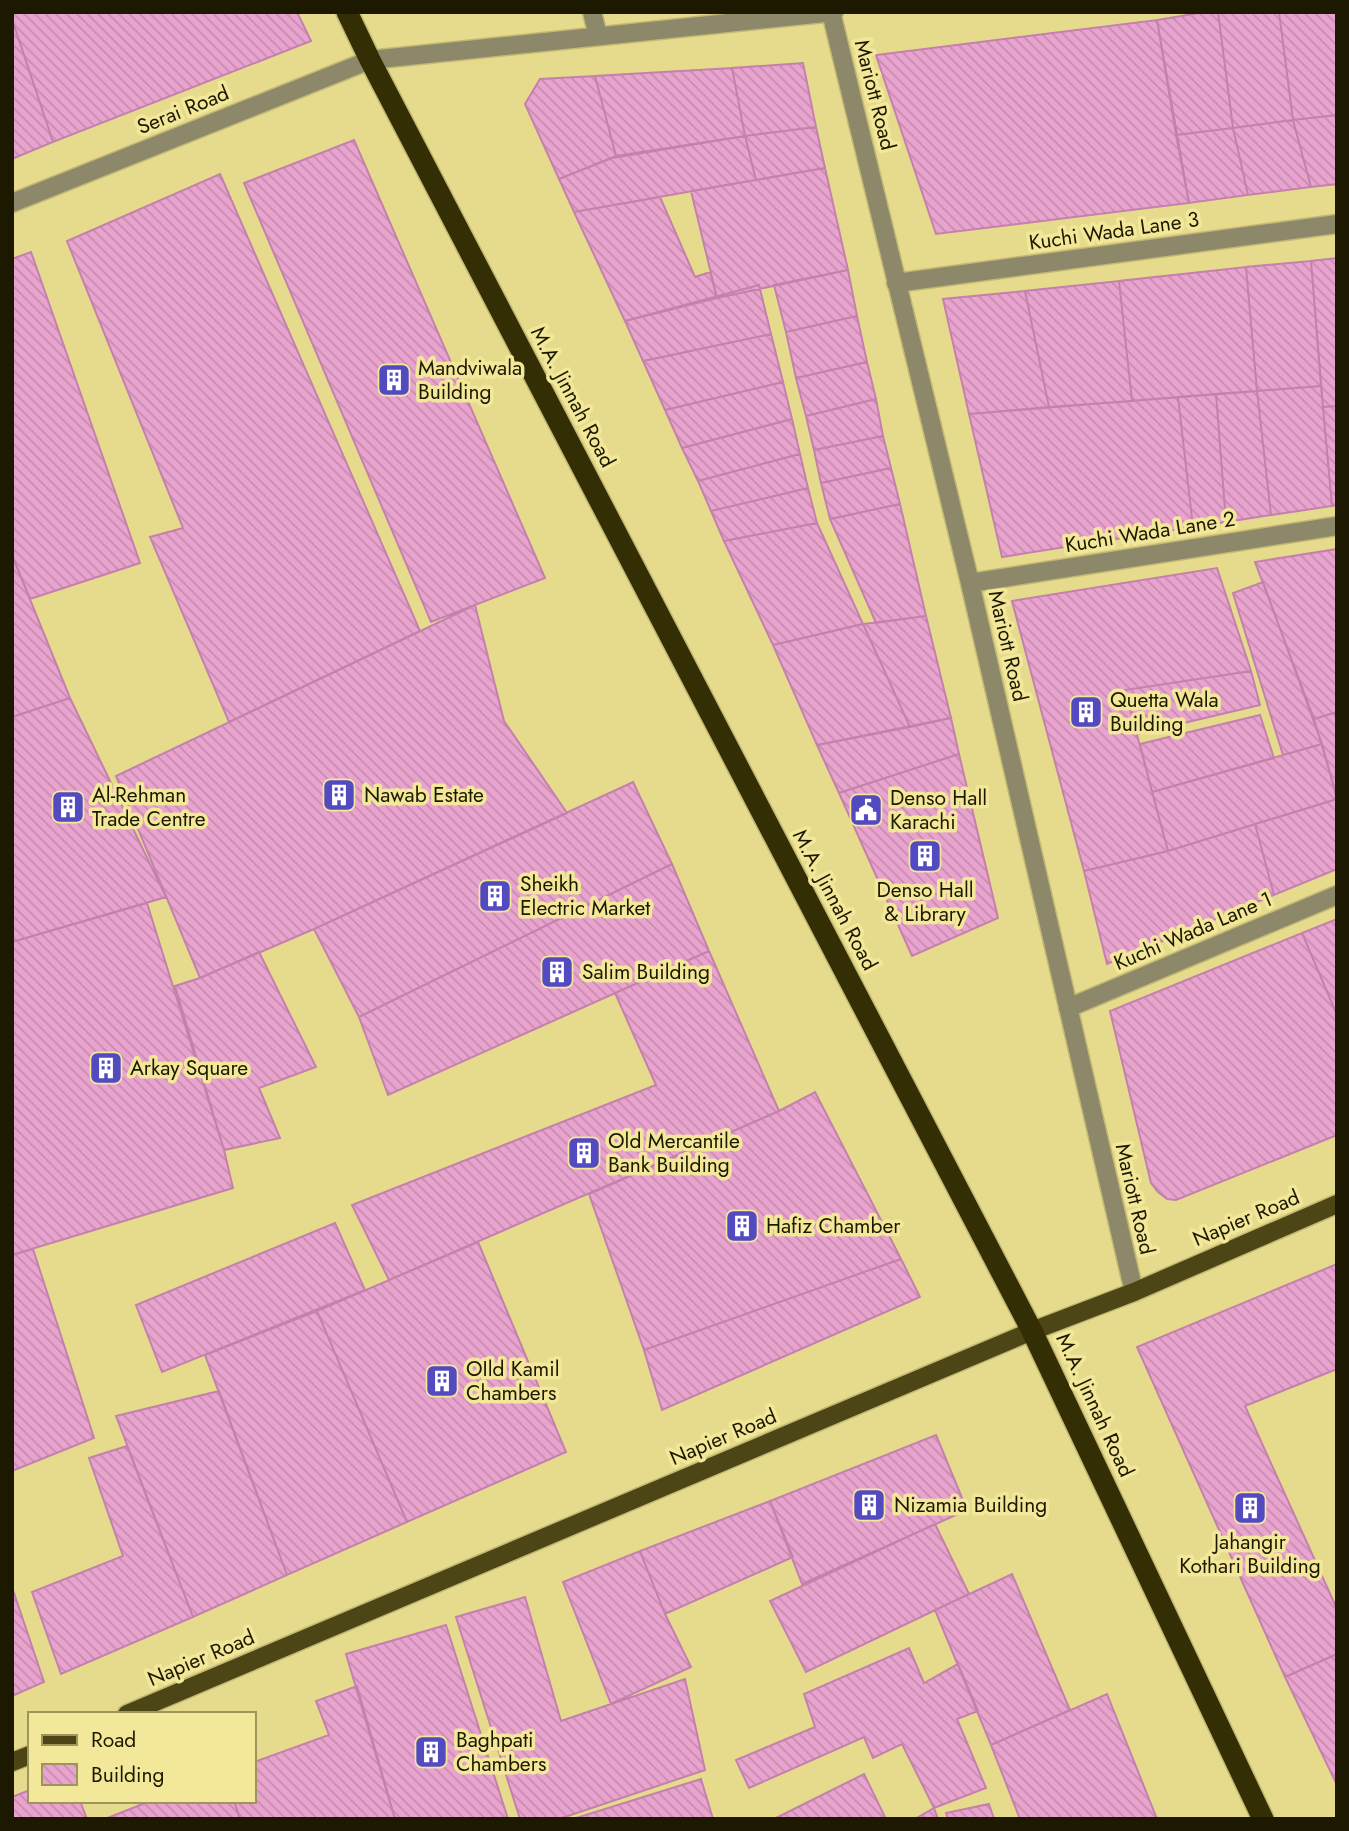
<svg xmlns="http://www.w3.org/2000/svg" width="1349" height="1831" viewBox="0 0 1349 1831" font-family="Jost,sans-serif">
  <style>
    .building { fill: url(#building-back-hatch); stroke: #c381ab; stroke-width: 2 }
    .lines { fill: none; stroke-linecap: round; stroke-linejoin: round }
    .minor-casing { stroke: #c2b874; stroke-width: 21 }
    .major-casing { stroke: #c2b874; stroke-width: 21 }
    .highway-casing { stroke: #c2b874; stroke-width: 24 }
    .minor { stroke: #8c8869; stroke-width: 18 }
    .major { stroke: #4c4515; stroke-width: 18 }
    .highway { stroke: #342e04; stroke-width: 21 }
    .labels { text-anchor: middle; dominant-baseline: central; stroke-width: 7; stroke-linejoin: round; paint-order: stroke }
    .street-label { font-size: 21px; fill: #1d1800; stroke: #f3e89a }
    .poi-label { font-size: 21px; fill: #1d1800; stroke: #f3e89a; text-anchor: start }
  </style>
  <defs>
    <pattern id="building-back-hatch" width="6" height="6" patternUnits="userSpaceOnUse" patternTransform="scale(1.75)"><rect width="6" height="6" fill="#e8a3ce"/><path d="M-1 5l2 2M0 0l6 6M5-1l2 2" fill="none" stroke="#c78caf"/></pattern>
  </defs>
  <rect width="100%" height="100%" fill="#e6db8d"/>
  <path class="building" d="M12,12H297L311,41L53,142L12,19Z
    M1205,12H1218L1233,128L1176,135L1157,20Z
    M1218,12H1279L1293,120L1233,128Z
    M1279,12H1337V115L1293,120Z
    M12,19L53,142L12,159Z
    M1157,20L1189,203L936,234L876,55Z
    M803,63L816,127L745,136L732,68Z
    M732,68L745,136L616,156L595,76Z
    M595,76L616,156L559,179L525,104L540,79Z
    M1337,115V184L1311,187L1293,120Z
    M1293,120L1311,187L1248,195L1233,128Z
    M816,127L825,168L756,180L745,136Z
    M1233,128L1248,195L1189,203L1176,135Z
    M745,136L756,180L574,212L559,179L612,158Z
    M354,140L545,578L431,622L244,183Z
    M825,168L848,270L717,298L691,191Z
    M220,174L420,631L229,722L150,537L183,528L67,241Z
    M660,197L695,277L710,272L717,298L625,321L574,212Z
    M31,252L140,563L30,599L12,555V259Z
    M1337,258V406L1323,407L1311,261Z
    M1311,261L1321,386L1257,391L1246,267Z
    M1246,267L1257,391L1132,401L1119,281Z
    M848,270L857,316L786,332L774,285Z
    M1119,281L1132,401L1049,407L1025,291Z
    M759,285L771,334L643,361L625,321Z
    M1025,291L1049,407L969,414L943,299Z
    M857,316L867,362L796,378L786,332Z
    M771,334L783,382L665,410L643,361Z
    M867,362L876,399L806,416L796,378Z
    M783,382L792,419L682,448L665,410Z
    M1321,386L1332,506L1271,515L1257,391Z
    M1257,391L1271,515L1226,522L1216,394Z
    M1216,394L1226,522L1193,527L1178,397Z
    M1178,397L1193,527L1002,557L969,414Z
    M876,399L883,436L814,450L806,416Z
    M1337,406V505L1332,506L1323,407Z
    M792,419L800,454L698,481L682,448Z
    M883,436L891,468L821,483L814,450Z
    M800,454L808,488L711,511L698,481Z
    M891,468L900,504L830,519L821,483Z
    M808,488L817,523L724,541L711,511Z
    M900,504L926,616L876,623L830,519Z
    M817,523L863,624L773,645L724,541Z
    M1337,549V712L1314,719L1255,562Z
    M12,555L70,698L12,717Z
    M1217,568L1251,671L1125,690L1168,851L1084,871L1012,601Z
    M1263,582L1322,744L1283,755L1233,593Z
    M475,605L504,721L567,813L314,929L200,978L116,776Z
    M926,616L951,718L910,727L863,624Z
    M863,624L910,727L817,745L773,645Z
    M1251,671L1260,705L1137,734L1125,690Z
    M70,698L166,897L12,942V717Z
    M1337,712V797L1314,719Z
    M1260,715L1274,758L1152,792L1140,744Z
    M951,718L959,754L839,793L817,745Z
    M1322,744L1337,799L1168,851L1152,792Z
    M959,754L998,918L912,956L839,793Z
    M633,782L672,864L359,1017L314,929Z
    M1337,799V869L1274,895L1255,824Z
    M1255,824L1274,895L1107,964L1084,871L1168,851Z
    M672,864L709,951L388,1095L359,1017Z
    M147,903L224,1150L233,1188L12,1255V942Z
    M1337,919V1015L1302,933Z
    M1302,933L1337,1015V1135L1176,1200L1167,1199L1158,1192L1151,1183L1110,1011Z
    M709,951L779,1111L389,1280L352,1205L656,1085L615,993Z
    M259,952L316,1067L259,1088L280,1138L224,1150L175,986L200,978Z
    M815,1092L901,1259L644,1350L589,1194L779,1111Z
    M335,1223L365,1290L162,1372L136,1305Z
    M478,1242L566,1452L407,1522L317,1311Z
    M33,1249L94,1438L12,1471V1255Z
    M901,1259L920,1297L662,1410L644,1350Z
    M1337,1264V1369L1245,1406L1337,1609V1654L1285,1677L1137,1347Z
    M317,1311L407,1522L287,1575L205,1355Z
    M219,1391L287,1575L193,1617L116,1416Z
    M936,1435L967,1510L802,1584L770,1501Z
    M127,1446L193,1617L61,1674L32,1592L123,1556L89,1458Z
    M770,1501L793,1557L665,1614L640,1551Z
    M935,1524L969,1594L806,1672L770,1601Z
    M640,1551L665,1614L691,1667L611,1704L563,1582Z
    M1012,1574L1070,1710L991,1745L935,1610Z
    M12,1587L44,1682L12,1696Z
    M525,1597L561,1721L685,1679L705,1770L559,1819H520L456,1617Z
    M446,1625L508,1819H395L346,1654Z
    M909,1648L924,1683L958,1664L978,1711L957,1719L986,1788L934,1808L902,1744L873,1758L864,1737L749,1788L736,1760L815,1727L804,1694Z
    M1337,1654V1785L1285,1677Z
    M357,1686L395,1819H240L234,1801H254V1762L329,1735L316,1701Z
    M1107,1694L1157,1819H1020L991,1745Z
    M864,1774L886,1819H774Z
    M701,1779L713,1819H573Z
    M30,1790V1801H80L87,1819H12V1797Z
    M150,1801H234L240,1819H105Z
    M989,1804L994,1819H948L946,1813Z
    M934,1808L938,1819H915Z"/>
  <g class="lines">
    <defs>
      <path id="minor" d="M592,12L598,36
        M831,12L970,583L1134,1292
        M12,203L370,60L834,12
        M896,283L1337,224
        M970,583L1337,526
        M1068,1008L1337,895"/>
      <path id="major" d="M127,1714L1032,1331L1134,1292L1337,1204
        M12,1762L30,1755"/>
      <path id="highway" d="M347,12L370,60L1032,1331L1263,1819"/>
    </defs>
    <use href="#minor" class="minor-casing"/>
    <use href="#major" class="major-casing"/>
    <use href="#highway" class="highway-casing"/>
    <use href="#minor" class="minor"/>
    <use href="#major" class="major"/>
    <use href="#highway" class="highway"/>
  </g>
  <defs>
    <symbol id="building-square" viewBox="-11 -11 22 22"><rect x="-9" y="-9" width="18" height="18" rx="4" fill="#5349c0" stroke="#f3e89a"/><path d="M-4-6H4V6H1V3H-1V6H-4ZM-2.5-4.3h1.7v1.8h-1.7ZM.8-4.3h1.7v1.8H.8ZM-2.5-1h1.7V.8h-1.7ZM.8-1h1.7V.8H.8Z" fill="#fff"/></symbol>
    <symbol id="civic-square" viewBox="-11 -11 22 22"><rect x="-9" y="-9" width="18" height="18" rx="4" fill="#5349c0" stroke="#f3e89a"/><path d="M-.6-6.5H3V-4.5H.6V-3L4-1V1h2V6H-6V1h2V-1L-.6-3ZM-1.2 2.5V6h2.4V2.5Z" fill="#fff"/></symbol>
  </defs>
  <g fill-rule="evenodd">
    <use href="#building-square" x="375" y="361" width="38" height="38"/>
    <use href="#building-square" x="1067" y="693" width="38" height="38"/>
    <use href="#building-square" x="320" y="776" width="38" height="38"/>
    <use href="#building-square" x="49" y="788" width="38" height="38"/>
    <use href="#civic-square" x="847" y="791" width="38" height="38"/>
    <use href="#building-square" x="906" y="837" width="38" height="38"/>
    <use href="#building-square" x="476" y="877" width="38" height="38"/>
    <use href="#building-square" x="538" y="953" width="38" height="38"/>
    <use href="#building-square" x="87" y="1049" width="38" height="38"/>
    <use href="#building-square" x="565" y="1134" width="38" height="38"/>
    <use href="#building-square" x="723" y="1207" width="38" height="38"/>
    <use href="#building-square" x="423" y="1362" width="38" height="38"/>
    <use href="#building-square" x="850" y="1486" width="38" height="38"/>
    <use href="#building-square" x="1231" y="1489" width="38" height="38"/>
    <use href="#building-square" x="412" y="1733" width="38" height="38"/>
  </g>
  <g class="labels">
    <g class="street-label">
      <text transform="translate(875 95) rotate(76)">Mariott Road</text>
      <text transform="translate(183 110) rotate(-22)">Serai Road</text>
      <text transform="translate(1114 231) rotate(-8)">Kuchi Wada Lane 3</text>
      <text transform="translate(573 397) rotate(62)">M.A. Jinnah Road</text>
      <text transform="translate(1150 532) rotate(-9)">Kuchi Wada Lane 2</text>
      <text transform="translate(1008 646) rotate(77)">Mariott Road</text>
      <text transform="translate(835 900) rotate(62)">M.A. Jinnah Road</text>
      <text transform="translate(1193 931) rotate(-23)">Kuchi Wada Lane 1</text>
      <text transform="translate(1135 1199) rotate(77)">Mariott Road</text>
      <text transform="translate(1246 1218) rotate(-23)">Napier Road</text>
      <text transform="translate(1095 1405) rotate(65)">M.A. Jinnah Road</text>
      <text transform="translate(723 1437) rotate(-23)">Napier Road</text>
      <text transform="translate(201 1658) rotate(-23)">Napier Road</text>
    </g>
    <g class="poi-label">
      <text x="418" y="368">Mandviwala<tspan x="418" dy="24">Building</tspan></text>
      <text x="1110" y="700">Quetta Wala<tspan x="1110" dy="24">Building</tspan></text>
      <text x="92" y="795">Al-Rehman<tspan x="92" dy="24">Trade Centre</tspan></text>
      <text x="364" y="795">Nawab Estate</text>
      <text x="890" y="798">Denso Hall<tspan x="890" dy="24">Karachi</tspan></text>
      <text x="520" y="884">Sheikh<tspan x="520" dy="24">Electric Market</tspan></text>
      <text x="925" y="890" text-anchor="middle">Denso Hall<tspan x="925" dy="24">&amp; Library</tspan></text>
      <text x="582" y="972">Salim Building</text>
      <text x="130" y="1068">Arkay Square</text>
      <text x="608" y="1141">Old Mercantile<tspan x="608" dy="24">Bank Building</tspan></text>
      <text x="766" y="1226">Hafiz Chamber</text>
      <text x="466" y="1369">OIld Kamil<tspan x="466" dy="24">Chambers</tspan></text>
      <text x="894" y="1505">Nizamia Building</text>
      <text x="1250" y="1542" text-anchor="middle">Jahangir<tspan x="1250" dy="24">Kothari Building</tspan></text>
      <text x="456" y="1740">Baghpati<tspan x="456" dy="24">Chambers</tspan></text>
    </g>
  </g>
  <rect width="1349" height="1831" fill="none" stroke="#1d1800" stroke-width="28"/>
  <rect x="28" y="1712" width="228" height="91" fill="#f3e89a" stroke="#9d955c" stroke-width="2"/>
  <rect x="42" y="1735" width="35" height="10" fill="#4c4515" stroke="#9d955c" stroke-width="2"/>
  <text x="91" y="1747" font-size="21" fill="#1d1800">Road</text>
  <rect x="42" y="1764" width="35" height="21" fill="url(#building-back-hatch)" stroke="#9d955c" stroke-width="2"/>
  <text x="91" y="1782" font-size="21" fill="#1d1800">Building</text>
</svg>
